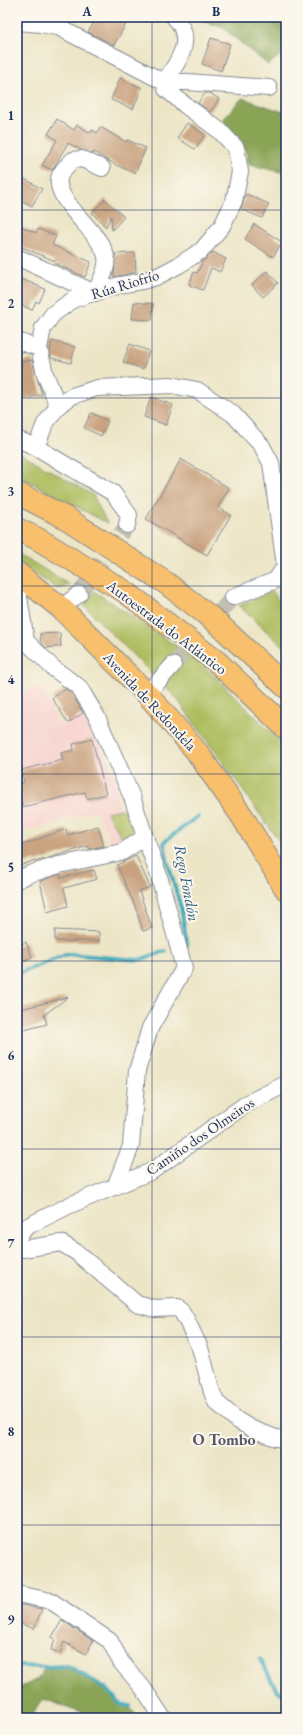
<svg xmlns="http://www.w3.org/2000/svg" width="303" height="1735" viewBox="0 0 303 1735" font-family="'EB Garamond',serif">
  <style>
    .built { fill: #f7d0cc }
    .green { fill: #adbd5f; stroke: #64765e }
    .forest { fill: #8aa456; stroke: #526a5a }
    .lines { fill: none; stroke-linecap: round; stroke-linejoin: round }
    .stream { stroke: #3daabd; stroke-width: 4 }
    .building { fill: #c9a27f }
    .street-tunnel { stroke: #c2c1b1; stroke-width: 16; stroke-dasharray: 16 8; stroke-linecap: butt }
    .street-casing { stroke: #848a92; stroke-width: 18 }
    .highway-casing { stroke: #848a92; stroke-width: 24 }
    .street { stroke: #fff; stroke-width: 16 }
    .highway { stroke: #f8bf6c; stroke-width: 22 }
    .grid { fill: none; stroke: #1b2f5e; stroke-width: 1; stroke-opacity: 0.55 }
    .labels { text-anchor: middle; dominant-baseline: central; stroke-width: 4; stroke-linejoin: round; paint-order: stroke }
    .street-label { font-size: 15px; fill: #1b2f5e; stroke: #fbf7ec }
    .water-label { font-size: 16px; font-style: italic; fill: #275a7f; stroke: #fbf7ec }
    .neighbourhood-label { font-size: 16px; font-weight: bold; fill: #58576a; stroke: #fbf7ec }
    .neatline { fill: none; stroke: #1b2f5e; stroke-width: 1.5 }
    .grid-label { font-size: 13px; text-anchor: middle; font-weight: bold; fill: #1b2f5e }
  </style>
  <rect width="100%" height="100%" fill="#fbf7ec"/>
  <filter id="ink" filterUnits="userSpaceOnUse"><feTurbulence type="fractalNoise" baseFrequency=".025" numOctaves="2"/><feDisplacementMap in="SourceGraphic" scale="8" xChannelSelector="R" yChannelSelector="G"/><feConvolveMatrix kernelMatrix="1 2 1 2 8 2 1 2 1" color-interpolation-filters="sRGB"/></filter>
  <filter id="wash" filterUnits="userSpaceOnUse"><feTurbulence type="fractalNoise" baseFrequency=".012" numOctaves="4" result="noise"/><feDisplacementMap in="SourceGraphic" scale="16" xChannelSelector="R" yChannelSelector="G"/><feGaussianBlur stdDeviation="0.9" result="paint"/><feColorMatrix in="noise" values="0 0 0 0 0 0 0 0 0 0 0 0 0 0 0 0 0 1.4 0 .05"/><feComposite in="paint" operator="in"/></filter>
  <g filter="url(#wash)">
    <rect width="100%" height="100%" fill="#ece5c6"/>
    <path class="built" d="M40,685L61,727L85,712L118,782L116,796L121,809L134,815L130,834L124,840L115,844L110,843L103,822H102L95,811L17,834V697Z"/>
    <path class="green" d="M17,451L93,495L107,523L17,475Z
      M17,553L70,585L57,589L17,561Z
      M94,591L200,662L286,747V852L277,838L177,699L84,606Z
      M272,591L286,611V649L239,606Z
      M121,809L134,815L136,821L130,834L124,840L106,812Z"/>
    <path class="forest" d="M197,17H286V51L268,65L223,28L197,19Z
      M242,98L286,113V173L249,165L243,143L222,120Z
      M68,1666L107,1689L120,1704L128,1705L136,1715C120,1717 94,1714 77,1711C65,1708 55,1701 42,1700L30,1718H17V1689L38,1679L45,1667Z"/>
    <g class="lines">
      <path class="stream" d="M187,945L181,908L167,860L164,842L198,816
        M17,974L68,954L139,960L166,951
        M260,1659L276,1689L286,1696
        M17,1666L45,1667L68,1666L107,1689L120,1704L130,1706"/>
    </g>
    <g id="blocks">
      <path class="building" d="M104,17H126L123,22L126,24L114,45L88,32L97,18L102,21Z
        M211,38L230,44L221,71L202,64Z
        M120,78L142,88L133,109L111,100Z
        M205,93H210L219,99L210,112L198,103Z
        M57,119L74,130L77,125L91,133L92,130L97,133L100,127L126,142L127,140L146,148L135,173L116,165L94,152L93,154L81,150L68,143L52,170L42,165L57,140L48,134Z
        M187,123L205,135L195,149L177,138Z
        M23,178L42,189L32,206L17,198V189Z
        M246,194L269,204L262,218L241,209Z
        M105,199L124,217L112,230L111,216L106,227L92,213Z
        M254,224L282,242L273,257L245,239Z
        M17,225L36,233L38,229L56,236L52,245L91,262L85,277L54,263L55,261L17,245Z
        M213,252L226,259L220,272L211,268L203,290L189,285L194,272L197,273L203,261Z
        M130,253H135L136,272L114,277L115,254Z
        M267,271L278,283L263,297L252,285Z
        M17,277L45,289L39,303L36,301L32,310L17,303Z
        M134,302L153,304L152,320L132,319Z
        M52,341L75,347L71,363L51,358L50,352Z
        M130,344L149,351L143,369L123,362Z
        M32,360L42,395L21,399L17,378V363Z
        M151,397L173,405L166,425L144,417Z
        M91,413L108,421L101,436L84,428Z
        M181,459L229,488L218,507L231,515L207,555L146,519Z
        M60,633L61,646L46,648L41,642L40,634Z
        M66,689L72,694L83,713L68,723L52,698Z
        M92,739L106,794L87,799L85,792L23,807L17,784L24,782L21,770L63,760L61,753L74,750L73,744Z
        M98,826L104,846L89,849L88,846L35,862V860L17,867V847L66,829L68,835Z
        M136,856L150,887L139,891L152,928L143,931L135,906L117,865Z
        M94,870L97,879L64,888L68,906L47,912L40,881L60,874L61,878Z
        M55,930L99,932V941H55Z
        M26,942L32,957L17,963V946Z
        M68,997L44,1015L47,1024L17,1032V1010Z
        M21,1605L42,1609L34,1629L17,1622V1606L20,1607Z
        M62,1620L93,1641L86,1654L64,1642L60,1653L51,1650L55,1639L52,1637Z"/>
    </g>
  </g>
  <g filter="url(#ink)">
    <use href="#blocks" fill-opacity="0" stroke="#848a92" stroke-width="1"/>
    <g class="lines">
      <path class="street-tunnel" d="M79,594L127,525
        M173,665L233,597"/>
      <defs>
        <path id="street" d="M17,22L41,24L58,27L164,82H187L269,88
          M164,82C178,63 196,38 174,17
          M17,257L95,293C100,282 110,266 105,253C98,231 55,201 59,179C60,171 68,165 73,160L82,159L102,168
          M17,341L39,348
          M58,406L72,396L97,388L171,385L197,390L233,414L262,446L271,463L285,566L276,580L233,597
          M17,439L36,447L113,493L129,515L127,525
          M36,447L45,424L58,406L45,374L39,348L43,328L53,314L74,299L120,285L142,281L156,277L179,265L202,250L222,226L234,201L240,172L236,148L220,131L185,105L166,89L164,82
          M17,585L26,641L53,668L79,687L97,717L132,797L145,837L122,852L59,865L30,874L17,880
          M61,608L79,594
          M147,694L173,665
          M115,1187L131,1146L137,1071L150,1028L184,968L159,876L145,837
          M17,1239L26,1227L70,1205L152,1171L246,1104L286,1084
          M17,1247L23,1249L61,1243L76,1252L137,1304L155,1309L177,1308L182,1312L186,1319L200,1348L212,1392L216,1402L237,1420L252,1429L276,1438L286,1439
          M17,1594L51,1601L110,1641L121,1662L143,1688L163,1718"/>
        <path id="highway" d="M17,493L66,518L166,583L214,620L286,687
          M17,529L38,539L127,593L217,662L286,728
          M17,573L61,608L147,694L197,752L242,816L286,889"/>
      </defs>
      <use href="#street" class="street-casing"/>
      <use href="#highway" class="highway-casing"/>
      <use href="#street" class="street"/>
      <use href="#highway" class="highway"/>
    </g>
  </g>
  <path class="grid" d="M152,17V1718M17,210H286M17,398H286M17,586H286M17,774H286M17,961H286M17,1149H286M17,1337H286M17,1525H286"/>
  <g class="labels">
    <g class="street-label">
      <text transform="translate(125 284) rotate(-17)">Rúa Riofrío</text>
      <text transform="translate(167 627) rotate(37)">Autoestrada do Atlántico</text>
      <text transform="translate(150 701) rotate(47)">Avenida de Redondela</text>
      <text transform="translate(200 1136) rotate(-34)">Camiño dos Olmeiros</text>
    </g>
    <g class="water-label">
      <text transform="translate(187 883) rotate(79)">Rego Fondón</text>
    </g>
    <g class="neighbourhood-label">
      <text x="224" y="1439">O Tombo</text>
    </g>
  </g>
  <rect width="303" height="1735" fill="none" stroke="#fbf7ec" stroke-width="44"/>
  <rect x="22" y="22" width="259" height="1691" class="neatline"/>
  <g class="grid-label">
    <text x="87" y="16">A</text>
    <text x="216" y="16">B</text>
    <text x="11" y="120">1</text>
    <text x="11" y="308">2</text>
    <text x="11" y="496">3</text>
    <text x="11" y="684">4</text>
    <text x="11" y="872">5</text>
    <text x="11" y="1060">6</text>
    <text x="11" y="1248">7</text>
    <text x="11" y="1436">8</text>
    <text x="11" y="1624">9</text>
  </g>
</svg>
